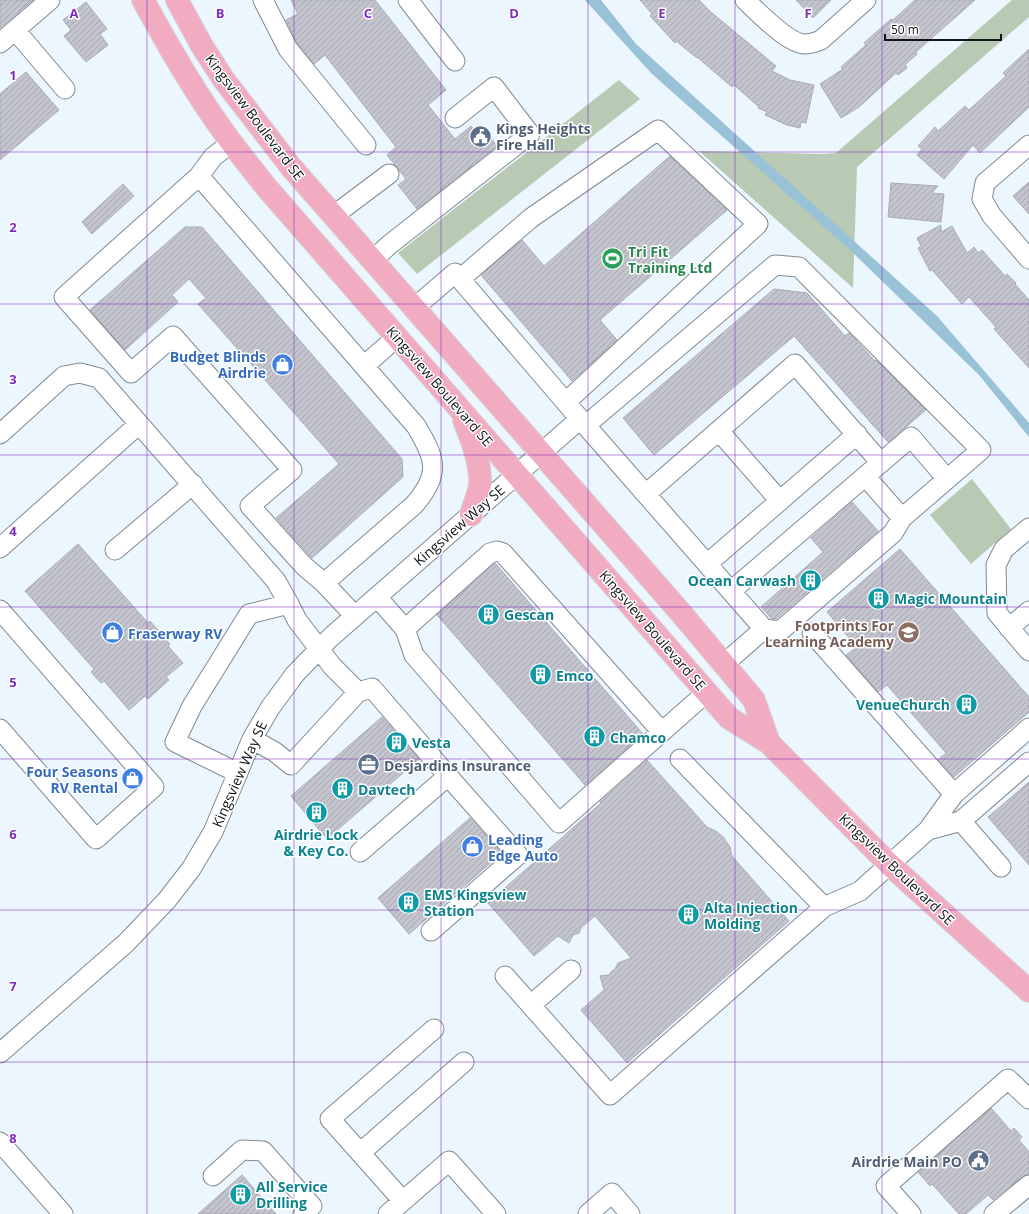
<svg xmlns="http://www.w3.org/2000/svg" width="1029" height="1214" viewBox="0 0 1029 1214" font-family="'Open Sans',sans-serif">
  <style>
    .green { fill: #b8cab4 }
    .water { fill: #9ac2d6 }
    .building { fill: url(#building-hatch); stroke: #aaabb5 }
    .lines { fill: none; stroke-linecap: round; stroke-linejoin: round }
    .minor-casing { stroke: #818a92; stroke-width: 21 }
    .major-casing { stroke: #d4d5d5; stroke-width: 24 }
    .minor { stroke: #fff; stroke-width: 19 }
    .major { stroke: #f2acc1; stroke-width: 22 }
    .grid { fill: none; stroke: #7b2cbf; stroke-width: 1; stroke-opacity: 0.55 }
    .labels { text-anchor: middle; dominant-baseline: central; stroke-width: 3; stroke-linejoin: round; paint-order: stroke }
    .street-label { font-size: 14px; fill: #121518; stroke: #fff }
    .service-label { font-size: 14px; font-weight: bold; fill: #4e5e75; stroke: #fff; text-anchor: start }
    .leisure-label { font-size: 14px; font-weight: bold; fill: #27864d; stroke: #fff; text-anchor: start }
    .shop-label { font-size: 14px; font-weight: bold; fill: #366cbe; stroke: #fff; text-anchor: end }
    .culture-label { font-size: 14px; font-weight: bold; fill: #0d838f; stroke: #fff; text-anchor: start }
    .education-label { font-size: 14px; font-weight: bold; fill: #785e54; stroke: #fff; text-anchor: end }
    .grid-label { font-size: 13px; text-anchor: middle; font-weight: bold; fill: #7b2cbf; stroke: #fff; stroke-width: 3; stroke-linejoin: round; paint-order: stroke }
  </style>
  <defs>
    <pattern id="building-hatch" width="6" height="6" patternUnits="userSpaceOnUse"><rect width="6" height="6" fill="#c3c4ce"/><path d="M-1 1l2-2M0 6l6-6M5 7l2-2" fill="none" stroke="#a6a8b0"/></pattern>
  </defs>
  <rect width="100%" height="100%" fill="#ecf6fe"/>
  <path class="green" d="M1012,0H1029V17L857,167L853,288L699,151L824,154L836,153Z
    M619,80L640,99L417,274L398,253Z
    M972,479L1011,529L971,564L930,515Z"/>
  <path class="water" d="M585,0H601L636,44L937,316L1029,423V437L979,375L850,250L651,73Z"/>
  <path class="building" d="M0,0H33L0,28Z
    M291,0H375L446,90L428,105L455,139L471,126L479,136L486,132L497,146L417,209L398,185L406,179L387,155L396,147L325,55L314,64L297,43L286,20L298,14Z
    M640,0H699L712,13L776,66L772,71L790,80L814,85L806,123L801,122L800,128L787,125L765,115L767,112L758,108L759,107L734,85L732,87L697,57V58L676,41L675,43L650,16L652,14Z
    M796,0H831L813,18Z
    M915,0H975L916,52L917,54L905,65L907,68L898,75L896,73L859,107L841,118L820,84L843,69L841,67L866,45L864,43L891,19L893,20Z
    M86,2L107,29L100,34L108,45L86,62L64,36L71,30L63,20Z
    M1029,49V107L980,153L973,145L944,179L917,155L922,149L918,146L935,127L938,131L965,106L969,110L1006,76L1003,73Z
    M26,72L59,110L0,160V94Z
    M670,156L727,210L600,320L617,340L572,381L481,275L522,240L544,266Z
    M1029,182V214L1013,196Z
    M891,183L938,186L932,193L944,194L941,222L888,217Z
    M123,184L134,196L92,234L82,222Z
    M941,225V232L952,226L967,253L974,247L978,253L982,250L1005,276L1007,274L1016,283L1015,284L1029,300V368L994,329L996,327L969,297L962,304L932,270L930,271L918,248L921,246L917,238Z
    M185,227H202L402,459L403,477L312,558L276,518L339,464L198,304L206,298L189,279L172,295L178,302L125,350L90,310Z
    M774,289L807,293L845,336L849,333L875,361L876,360L926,410L888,442L794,336L654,455L623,418Z
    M852,502L878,531L776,619H772L761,607L823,552L811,538Z
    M78,544L148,623L150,621L170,644L168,646L183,663L166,677L169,680L148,699L145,696L129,710L104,681L101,683L91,672L94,669L25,591Z
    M900,549L1029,697V712L954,777L938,760L946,753L887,685L878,692L846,655L857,647L827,612Z
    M495,563L643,734L585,785L437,615Z
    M382,717L419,759L327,839L291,796Z
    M647,760L707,827L716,831L724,838L730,847L732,856L789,921L627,1063L581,1010L604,990L600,976L609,975L612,971L615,969L618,963L631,958L595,916L581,928L579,933L573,935L569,943L558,936L534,956L488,903L601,803L600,802Z
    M1029,782V865L988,817Z
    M470,818L502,853L409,934L378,898Z
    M991,1108L1011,1131L1014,1128L1022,1137L1019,1140L1029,1152V1174L1022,1177L993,1200L988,1195L966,1214H959L932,1184L930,1186L918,1172Z
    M242,1175L276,1214H198Z"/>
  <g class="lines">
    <defs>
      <path id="minor" d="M263,0L288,49L366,145
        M408,0L455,61
        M745,0C758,12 788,44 805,44C811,44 816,42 821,40L866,0
        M15,30L65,89
        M0,43L50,0
        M231,143L213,157L199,176L64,297L131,373L173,336L292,470L250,506L304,566L324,583
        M1029,145L985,183L982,199L992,216L1029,259
        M199,176L416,426C436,459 441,474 414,505L324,583L355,616
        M333,216L389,174
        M372,261L389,245L530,134L494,87L455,118
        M460,279L531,218L658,130L758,224L566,402
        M364,366L397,337
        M580,419L764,629L724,664
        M586,425L775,265L799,267L981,450L902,518L865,476
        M719,431L780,501
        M0,434L64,376L80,373L99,378L276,581L289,604
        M646,494L795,364L881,463
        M1029,528L1004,549L996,565L997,613L1029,651
        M0,548L139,424
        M115,550L193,484
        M707,564L857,434
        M731,591L911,437L947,479
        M377,597L405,629L414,655L559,823L707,692
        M0,610L154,787L96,839L0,729
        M1009,628L1029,611
        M405,629L490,553L497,551L503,553L662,732
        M764,629L780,631L893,533L902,518
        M358,692L372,688L448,776L360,852
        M680,759L824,907L860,891L928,830L954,794L812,633
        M238,773L175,742L192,706L249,614L289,604L297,620L332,666L358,692L291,765L275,752L252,739
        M954,794L1029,728
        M961,821L1029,762
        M928,830L961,821L1001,867
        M431,931L518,855L448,776
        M505,976L610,1095L824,907
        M531,1005L571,970
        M0,1053L126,943L167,900L191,869L213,832L252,739L270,708L295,674L331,637L580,419L455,273L414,308
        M0,1142L63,1214
        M360,1153L464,1062
        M213,1176L242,1150L263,1151L312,1206L303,1214
        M403,1201L330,1119L434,1029
        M388,1214L449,1161L496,1214
        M588,1214L612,1193L630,1214
        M911,1214L886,1186L1008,1079L1029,1099
        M994,1214L1029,1185"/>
      <path id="major" d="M143,0C170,49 198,98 231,142C243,158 255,173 267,188L729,718L769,743L889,864L1029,991
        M177,0L202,46L224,80L291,167L681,613L754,700L769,743
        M464,420C472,441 481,463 480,485C479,494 473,506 471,515"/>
    </defs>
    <use href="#minor" class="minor-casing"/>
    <use href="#major" class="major-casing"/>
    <use href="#minor" class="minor"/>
    <use href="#major" class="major"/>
  </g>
  <path class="grid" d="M147,0V1214M294,0V1214M441,0V1214M588,0V1214M735,0V1214M882,0V1214M0,152H1029M0,304H1029M0,455H1029M0,607H1029M0,759H1029M0,910H1029M0,1062H1029"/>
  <defs>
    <symbol id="civic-disc" viewBox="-11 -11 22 22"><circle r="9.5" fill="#5c6f8a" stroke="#fff"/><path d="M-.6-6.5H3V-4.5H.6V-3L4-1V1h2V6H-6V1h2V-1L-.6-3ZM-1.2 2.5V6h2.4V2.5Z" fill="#fff"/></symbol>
    <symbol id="stadium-disc" viewBox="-11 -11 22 22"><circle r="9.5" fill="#2e9e5b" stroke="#fff"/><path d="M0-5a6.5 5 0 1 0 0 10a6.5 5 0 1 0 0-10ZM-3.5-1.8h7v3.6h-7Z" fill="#fff"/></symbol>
    <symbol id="shop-disc" viewBox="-11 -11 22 22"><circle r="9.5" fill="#3f7fe0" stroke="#fff"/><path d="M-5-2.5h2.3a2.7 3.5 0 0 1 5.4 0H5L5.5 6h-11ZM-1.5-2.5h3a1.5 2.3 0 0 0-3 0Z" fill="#fff"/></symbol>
    <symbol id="building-disc" viewBox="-11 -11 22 22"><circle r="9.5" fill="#0f9aa8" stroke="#fff"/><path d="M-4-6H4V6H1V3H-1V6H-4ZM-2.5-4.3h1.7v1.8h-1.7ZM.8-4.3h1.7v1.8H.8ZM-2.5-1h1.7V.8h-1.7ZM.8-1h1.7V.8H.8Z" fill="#fff"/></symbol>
    <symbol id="school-disc" viewBox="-11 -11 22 22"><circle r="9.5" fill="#8d6e63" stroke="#fff"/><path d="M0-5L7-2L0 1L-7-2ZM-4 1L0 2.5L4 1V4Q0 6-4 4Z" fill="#fff"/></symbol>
    <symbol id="office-disc" viewBox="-11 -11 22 22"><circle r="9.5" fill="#5c6f8a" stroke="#fff"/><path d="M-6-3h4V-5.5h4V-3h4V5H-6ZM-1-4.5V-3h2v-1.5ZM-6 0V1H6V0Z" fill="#fff"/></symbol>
  </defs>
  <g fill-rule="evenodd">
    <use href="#civic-disc" x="468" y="124" width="25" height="25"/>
    <use href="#stadium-disc" x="600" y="246" width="25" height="25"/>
    <use href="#shop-disc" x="270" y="352" width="25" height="25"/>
    <use href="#building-disc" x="798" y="568" width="25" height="25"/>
    <use href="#building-disc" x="866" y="586" width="25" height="25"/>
    <use href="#building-disc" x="476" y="602" width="25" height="25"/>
    <use href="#shop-disc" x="100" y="620" width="25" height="25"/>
    <use href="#school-disc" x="896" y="620" width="25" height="25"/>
    <use href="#building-disc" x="528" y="662" width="25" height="25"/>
    <use href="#building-disc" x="954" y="692" width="25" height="25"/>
    <use href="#building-disc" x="582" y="724" width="25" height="25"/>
    <use href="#building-disc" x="384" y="730" width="25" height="25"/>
    <use href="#office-disc" x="356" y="752" width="25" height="25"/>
    <use href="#shop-disc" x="120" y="766" width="25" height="25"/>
    <use href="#building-disc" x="330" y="776" width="25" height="25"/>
    <use href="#building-disc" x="304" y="800" width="25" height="25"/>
    <use href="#shop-disc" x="460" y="834" width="25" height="25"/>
    <use href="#building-disc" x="396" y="890" width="25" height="25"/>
    <use href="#building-disc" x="676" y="902" width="25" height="25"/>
    <use href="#civic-disc" x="966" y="1148" width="25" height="25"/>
    <use href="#building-disc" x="228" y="1182" width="25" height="25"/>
  </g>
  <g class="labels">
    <g class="street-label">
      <text transform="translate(255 117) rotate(53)">Kingsview Boulevard SE</text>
      <text transform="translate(440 386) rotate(49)">Kingsview Boulevard SE</text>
      <text transform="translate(459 525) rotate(-41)">Kingsview Way SE</text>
      <text transform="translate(653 630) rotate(49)">Kingsview Boulevard SE</text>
      <text transform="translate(239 774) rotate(-66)">Kingsview Way SE</text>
      <text transform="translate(897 869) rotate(44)">Kingsview Boulevard SE</text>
    </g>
    <g class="service-label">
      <text x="496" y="128">Kings Heights<tspan x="496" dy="16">Fire Hall</tspan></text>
      <text x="384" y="765">Desjardins Insurance</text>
      <text x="962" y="1161" text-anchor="end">Airdrie Main PO</text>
    </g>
    <g class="leisure-label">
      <text x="628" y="251">Tri Fit<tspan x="628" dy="16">Training Ltd</tspan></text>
    </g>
    <g class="shop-label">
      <text x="266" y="356">Budget Blinds<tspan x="266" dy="16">Airdrie</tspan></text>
      <text x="128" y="633" text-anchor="start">Fraserway RV</text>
      <text x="118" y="771">Four Seasons<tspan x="118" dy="16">RV Rental</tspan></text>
      <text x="488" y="839" text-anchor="start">Leading<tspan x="488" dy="16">Edge Auto</tspan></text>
    </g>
    <g class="culture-label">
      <text x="796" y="580" text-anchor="end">Ocean Carwash</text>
      <text x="894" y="598">Magic Mountain</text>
      <text x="504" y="614">Gescan</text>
      <text x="556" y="675">Emco</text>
      <text x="950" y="704" text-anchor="end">VenueChurch</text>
      <text x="610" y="737">Chamco</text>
      <text x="412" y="742">Vesta</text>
      <text x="358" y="789">Davtech</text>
      <text x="316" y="834" text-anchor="middle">Airdrie Lock<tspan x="316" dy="16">&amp; Key Co.</tspan></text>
      <text x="424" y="894">EMS Kingsview<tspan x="424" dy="16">Station</tspan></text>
      <text x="704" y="907">Alta Injection<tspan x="704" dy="16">Molding</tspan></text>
      <text x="256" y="1186">All Service<tspan x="256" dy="16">Drilling</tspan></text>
    </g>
    <g class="education-label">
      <text x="894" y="625">Footprints For<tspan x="894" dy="16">Learning Academy</tspan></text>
    </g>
  </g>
  <g class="grid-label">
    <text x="74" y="18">A</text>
    <text x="220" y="18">B</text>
    <text x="368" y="18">C</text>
    <text x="514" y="18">D</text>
    <text x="662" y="18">E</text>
    <text x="808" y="18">F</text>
    <text x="13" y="80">1</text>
    <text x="13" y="232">2</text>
    <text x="13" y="384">3</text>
    <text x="13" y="536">4</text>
    <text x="13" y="687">5</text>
    <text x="13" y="839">6</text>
    <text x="13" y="991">7</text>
    <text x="13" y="1143">8</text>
  </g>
  <path d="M885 34v6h116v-6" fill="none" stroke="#121518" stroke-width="2"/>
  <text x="891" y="34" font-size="12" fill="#121518" stroke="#ffffff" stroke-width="3" paint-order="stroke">50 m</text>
</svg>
